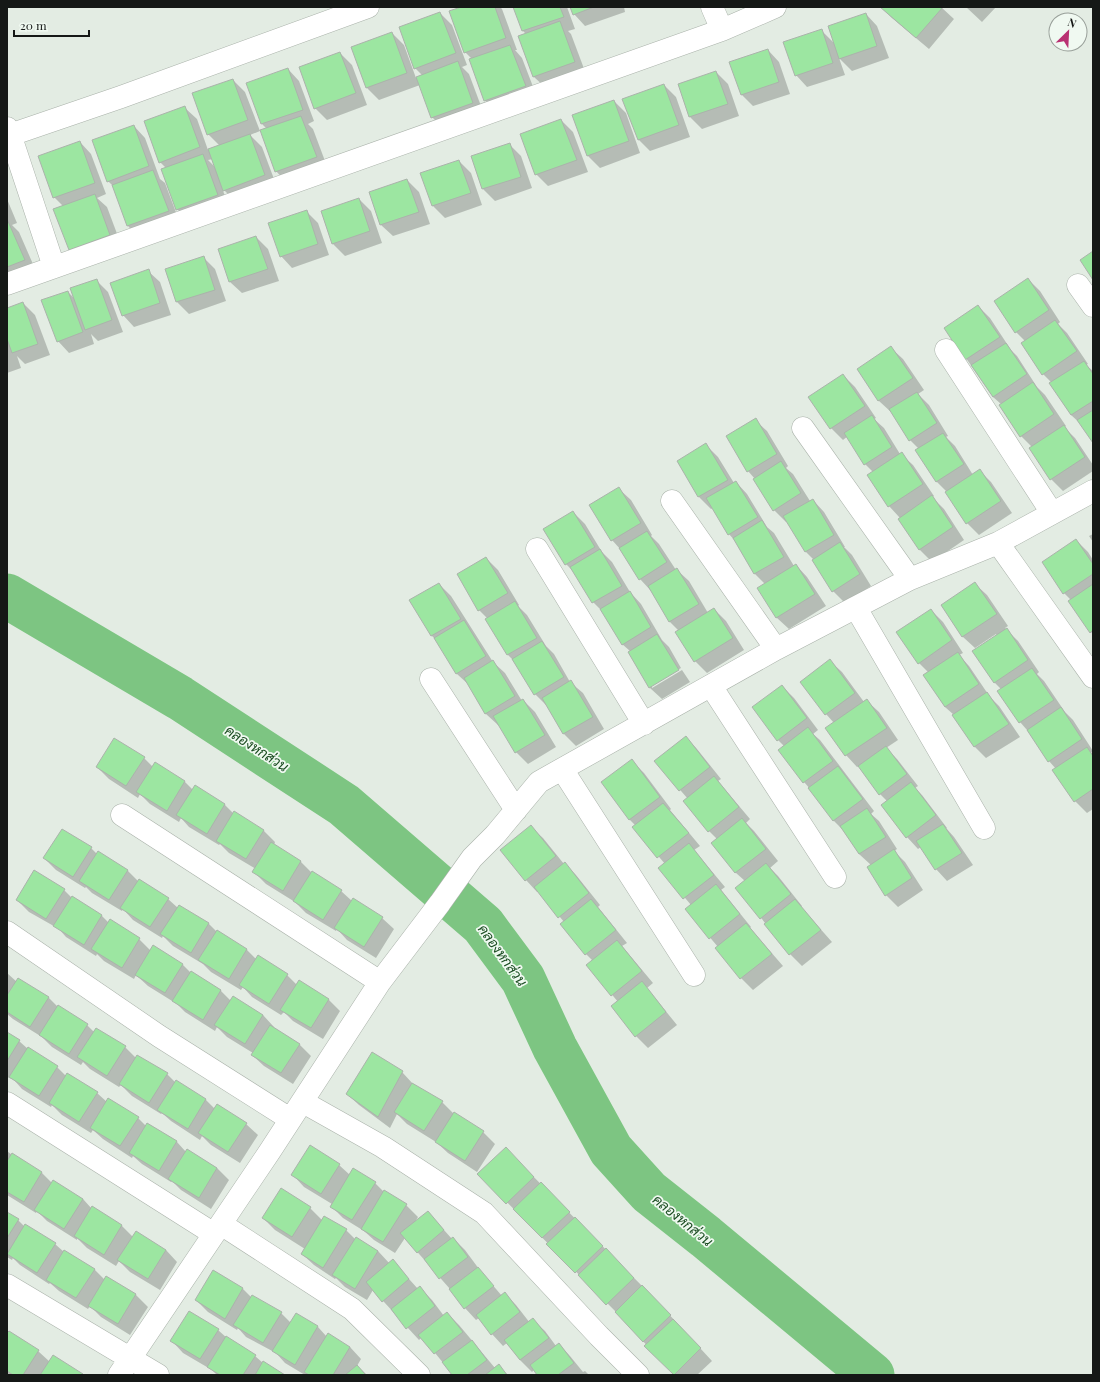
<svg xmlns="http://www.w3.org/2000/svg" width="1100" height="1382" viewBox="0 0 1100 1382" font-family="'Playfair Display',Sarabun,serif">
  <style>
    .shadow { fill: #0003; fill-rule: evenodd }
    .lines { fill: none; stroke-linecap: round; stroke-linejoin: round }
    .river { stroke: #7dc582; stroke-width: 45 }
    .building { fill: #9ce6a1; stroke: #abb3ab }
    .street-casing { stroke: #aab2aa; stroke-width: 23 }
    .street { stroke: #fff; stroke-width: 22 }
    .labels { text-anchor: middle; dominant-baseline: central; stroke-width: 3.5; stroke-linejoin: round; paint-order: stroke }
    .water-label { font-size: 14px; font-style: italic; fill: #1c4e23; stroke: #f0f9f1 }
  </style>
  <rect width="100%" height="100%" fill="#e3ece3"/>
  <path class="shadow" d="M464,7H500L502,9L517,50H515L522,58L537,97L497,112L485,100L472,59L465,52Z
    M514,7H567L575,29L568,31L571,34L586,74L546,88L534,77L526,34L523,31Z
    M571,7H624L625,12L585,26L574,14Z
    M881,7H941L954,19L929,49L892,18Z
    M966,7H996L982,22Z
    M440,13L452,25L467,65L462,67L469,74L484,114L444,129L432,117L420,85L379,100L367,88L352,48L392,33L404,45L416,78L422,75L415,68Z
    M866,14L877,26L889,58L852,71L839,58L845,75L807,87L796,75L822,31L835,44Z
    M768,50L779,62L790,94L753,106L741,94Z
    M340,53L352,65L367,105L327,120L315,108Z
    M288,69L299,81L314,121L308,124L313,129L328,169L287,183L276,171L267,129L262,124Z
    M716,72L728,84L739,116L702,129L690,117L679,84Z
    M233,80L245,92L260,131L250,135L262,147L277,187L236,202L222,188L229,207L189,221L177,209L166,168L160,162L185,108L197,119L208,150L220,146L208,134ZM213,159L217,169L208,160Z
    M664,85L676,97L690,137L650,151L638,139Z
    M614,101L626,113L640,153L600,168L588,156L574,116Z
    M561,120L573,132L588,172L548,186L536,174Z
    M134,126L145,138L160,179L165,183L180,223L139,238L128,226L113,186L108,181Z
    M80,142L91,154L106,194L97,198L107,207L122,247L81,262L70,250L55,209L63,206L54,197Z
    M509,144L521,156L532,188L495,201L483,189L472,157Z
    M459,161L471,173L482,205L445,218L433,206L422,174Z
    M407,180L419,192L430,224L393,236L381,225Z
    M7,199L17,223L12,225L19,232L36,271L7,284Z
    M359,199L371,211L382,243L345,256L333,244L322,212Z
    M306,211L318,223L329,255L292,268L281,256Z
    M256,237L268,249L279,281L242,293L230,282Z
    M203,257L215,269L226,301L189,314L177,302L166,270Z
    M148,271L160,282L171,315L134,327L123,315Z
    M1028,279L1040,291L1060,322L1058,324L1067,333L1088,364L1086,365L1093,371V441L1082,425L1071,415L1051,384L1052,383L1043,374L1025,341L1016,332Z
    M96,280L108,292L123,332L98,341L91,334L94,344L69,353L58,341L68,292L75,299Z
    M23,303L35,315L50,355L25,364L17,356L21,368L7,373V309Z
    M978,306L990,318L1011,350L1017,356L1037,387L1045,395L1066,426L1064,427L1075,438L1093,465V471L1063,491L1051,479L1030,448L1032,447L1021,436L1001,404L993,397L945,328Z
    M891,348L903,359L924,390L918,394L929,405L948,436L946,437L955,446L973,475L980,471L991,482L1012,513L979,535L967,523L947,492L936,481L919,449L910,440L892,412H891L879,401L858,370Z
    M843,375L855,387L876,418L874,419L884,428L900,454H901L913,465L934,496L932,497L944,509L964,540L932,562L920,550L899,519L900,518L889,506L868,475L873,472L865,464L848,436L843,440L831,428Z
    M755,420L767,431L788,466L786,468L793,474L810,501L813,500L824,512L845,547H844L852,555L871,586L845,603L833,591L814,560L805,551L787,521L786,522L774,510L755,479L748,471L727,436Z
    M706,445L718,457L734,483L736,482L747,494L767,527L774,533L794,566L796,565L807,577L826,606L789,629L777,618L765,584L755,574L735,541L729,534L713,508L711,509L699,497L678,462Z
    M619,489L631,500L652,535L651,536L659,544L676,570H677L689,581L708,613L714,609L726,621L744,650L707,673L695,661L677,632L679,631L670,622L652,592L640,579L621,550L612,540L591,505Z
    M573,512L585,524L602,552L612,562L630,592L641,604L662,640L669,647L681,668L652,685V688L682,670L690,682L662,699L650,688L630,651L622,644L604,613L593,602L576,574L566,564Z
    M1093,534V542L1089,536Z
    M1076,540L1088,552L1093,560V635L1071,600L1064,593Z
    M486,558L498,570L519,605L518,606L527,615L546,646L554,654L570,682L583,693L604,729L576,746L564,734L547,706L535,694L516,663L508,655L487,620L488,619L479,610Z
    M439,584L451,596L493,662L505,673L522,701L523,700L535,712L556,747L528,764L516,752L499,725H498L486,714L469,685L457,674L437,641L432,636L411,600Z
    M975,584L987,595L1008,626L1005,628L1018,641L1039,672L1037,674L1044,681L1065,712L1073,720L1093,751L1091,753L1093,754V809L1087,813L1075,801L1056,769L1049,761L1027,730L1020,722L1002,690L995,683L997,636L996,634L975,648L963,637L942,606Z
    M931,610L943,622L963,653L959,655L969,666L990,697L999,706L1020,737L986,758L975,747L954,715L945,707L925,676L929,673L919,663Z
    M830,661L842,672L864,702L867,701L879,712L898,740L886,748L897,759L918,786L915,788L922,795L947,828H946L954,837L973,865L947,881L936,869L921,847L918,849L907,837L887,801L880,794L859,766L857,767L846,755L834,723L826,714L802,682Z
    M782,686L794,698L818,730L813,734L820,740L874,811L871,814L879,821L897,849L894,851L905,862L923,890L898,907L886,895L871,865L859,854L845,832L834,821L811,790L804,782L784,746L778,740Z
    M686,737L697,749L721,779L718,781L750,819L746,823L754,831L778,861L770,868L778,876L802,906L801,907L832,942L802,966L790,954L737,888L745,881L736,873L712,843L717,839L709,831L688,799L655,761Z
    M144,758L153,767L185,782L193,790L195,787L225,805L234,814L235,812L264,831L275,842L274,845L301,862L312,873L341,891L352,901L382,918L394,929L376,958L347,940L337,929L336,931L306,913L295,902L266,884L254,872L256,869L229,853L220,844L219,845L189,827L181,818L179,822L150,804L140,794L138,798L109,779L97,767Z
    M632,761L644,773L671,809L670,810L700,846L694,850L725,887L721,890L751,927L750,928L783,966L753,990L741,978L718,947L686,909L691,905L660,868L665,864L634,827L636,826L629,819Z
    M531,827L543,838L564,864H565L576,875L600,905L598,907L627,943L622,946L653,983L647,988L677,1025L648,1048L636,1036L612,1007L618,1002L588,965L593,961L586,954L564,922L539,891L537,892L526,880Z
    M91,848L97,854L128,871L138,881L168,899L178,908L179,906L209,924L217,932V931L247,950L256,959L287,975L297,985L329,1000L340,1011L323,1039L293,1021L284,1012L281,1015L252,997L243,987L241,990L211,972L203,964L173,946L163,936L162,938L133,920L123,909L122,911L92,893L86,887L85,888L56,870L44,858Z
    M64,890L72,898L102,916L109,923L110,921L139,939L151,951L183,965L191,973L221,991L231,1001L263,1015L274,1027V1028L299,1044L311,1056L293,1084L264,1066L252,1055L253,1053L227,1037L217,1027L215,1031L185,1012L177,1004L148,986L136,975L134,979L104,961L97,954L96,956L66,937L59,929L29,912L17,900Z
    M7,973L17,982L48,997L58,1007L87,1025L94,1032L96,1029L125,1047L136,1058L167,1074L176,1083V1082L206,1100L215,1109L246,1124L258,1135L240,1163L211,1145L202,1136L200,1140L171,1121L162,1113L161,1114L132,1096L121,1085L119,1087L90,1069L83,1062L81,1065L52,1047L42,1037L13,1019L7,1014Z
    M7,1033L19,1041L28,1049L57,1067L66,1076L97,1093L107,1102L138,1118L146,1126L148,1124L177,1142L186,1152L187,1150L217,1168L229,1180L211,1209L181,1190L172,1181L171,1182L142,1164L133,1156L132,1158L103,1139L93,1130L91,1133L62,1115L52,1105L51,1107L22,1089L14,1080L7,1077Z
    M402,1072L414,1085L442,1102L454,1114L483,1132L495,1144L477,1172L448,1153L436,1142L407,1124L397,1114L390,1128L359,1105L347,1094Z
    M506,1149L654,1298L712,1361L697,1375H674L619,1315L479,1174Z
    M7,1151L12,1155L42,1173L52,1183L83,1199L92,1209L93,1208L122,1226L133,1237L166,1250L177,1262L160,1290L130,1272L119,1261L116,1266L87,1248L77,1238V1240L47,1221L37,1211L36,1213L7,1195Z
    M339,1165L350,1175L375,1183L384,1192L406,1205L418,1217L415,1222L428,1212L452,1239L453,1238L465,1250L479,1269L502,1296L505,1294L516,1305L530,1323L533,1320L545,1331L556,1346L559,1344L570,1356L583,1372L585,1371L589,1375H538L534,1370L532,1372L520,1360L507,1343L503,1346L492,1334L479,1318L476,1320L465,1308L450,1289L405,1238L395,1253L374,1240L364,1231L343,1218L331,1206L332,1204L304,1187L293,1175Z
    M281,1190L310,1208L322,1220L346,1230L355,1239L378,1251L390,1264L393,1261L418,1289L420,1288L432,1300L444,1316L447,1313L459,1325L495,1368L499,1366L508,1375H453L422,1337L419,1340L373,1290L367,1300L345,1287L336,1278L335,1279L314,1265L302,1254L305,1249L275,1230L263,1218Z
    M7,1213L18,1220L25,1227L55,1244L64,1252L94,1269L105,1280L107,1277L136,1295L148,1307L130,1335L101,1317L90,1306L88,1309L59,1291L50,1283L49,1284L20,1265L13,1258L12,1260L7,1257Z
    M214,1271L243,1289L251,1297L281,1313L291,1323L296,1314L318,1327L327,1337L350,1347L361,1359L357,1366L367,1375H305L285,1363L276,1353L246,1337L238,1328L237,1330L208,1312L196,1300Z
    M218,1330L227,1338L255,1356L263,1363L284,1375H217L212,1370L183,1353L172,1341Z
    M7,1335L38,1351L50,1362L82,1375H7Z"/>
  <g class="lines">
    <path class="river" d="M7,596L180,698L344,805L483,925L523,979L555,1048L611,1150L649,1192L706,1237L872,1375"/>
  </g>
  <path class="building" d="M461,7H495L506,38L464,53L449,11Z
    M513,7H560L564,17L522,31Z
    M570,7H594L573,15Z
    M880,7H943L916,38Z
    M440,12L456,53L414,69L399,27Z
    M866,13L877,46L839,59L828,26Z
    M560,21L575,62L533,77L518,36Z
    M822,29L833,63L795,76L783,42Z
    M392,32L407,73L366,88L351,47Z
    M510,45L526,86L484,101L469,59Z
    M768,49L779,82L741,95L729,62Z
    M340,52L356,93L314,109L299,67Z
    M458,61L473,103L431,118L416,77Z
    M288,68L303,110L261,124L246,83Z
    M716,71L728,104L689,117L678,84Z
    M233,79L248,120L207,135L192,93Z
    M664,84L679,125L638,140L622,99Z
    M614,100L629,141L587,156L572,115Z
    M185,106L200,147L159,163L144,121Z
    M301,116L317,157L275,172L260,130Z
    M561,119L577,160L535,175L520,134Z
    M134,125L149,166L107,182L92,140Z
    M250,134L265,175L223,191L208,149Z
    M80,141L95,183L53,198L38,156Z
    M510,143L521,177L482,189L471,156Z
    M203,154L218,195L176,210L161,169Z
    M459,160L471,193L432,206L420,173Z
    M153,170L169,211L127,226L112,185Z
    M407,179L419,212L380,225L369,192Z
    M95,194L110,235L69,250L53,209Z
    M359,198L370,231L332,244L321,211Z
    M307,210L318,244L280,257L268,223Z
    M7,219L25,260L7,267Z
    M256,236L268,269L229,282L218,249Z
    M1093,251V280L1080,260Z
    M204,256L215,290L176,302L165,269Z
    M149,269L160,303L122,316L110,283Z
    M1028,278L1049,310L1015,333L994,301Z
    M97,279L112,320L85,330L70,288Z
    M68,291L83,332L57,342L41,300Z
    M23,302L38,344L12,353L7,339V308Z
    M978,305L1000,337L965,360L944,328Z
    M1055,320L1077,351L1042,375L1021,343Z
    M1006,343L1027,374L993,397L971,365Z
    M891,346L913,378L878,401L857,369Z
    M1084,361L1093,374V401L1071,415L1049,383Z
    M843,374L865,406L830,429L808,397Z
    M1033,382L1054,414L1020,437L999,405Z
    M917,392L937,423L909,441L889,409Z
    M1093,410V443L1077,420Z
    M872,415L892,447L864,465L844,433Z
    M756,418L777,454L747,472L726,436Z
    M1064,425L1085,457L1050,480L1029,448Z
    M943,433L964,464L936,482L915,450Z
    M706,443L728,480L698,497L677,461Z
    M902,452L923,484L888,507L867,475Z
    M781,461L801,493L773,511L753,479Z
    M980,469L1001,501L966,524L945,492Z
    M736,481L758,517L728,535L706,498Z
    M619,487L641,523L611,541L589,505Z
    M932,495L953,527L919,550L898,519Z
    M813,499L834,535L805,552L783,516Z
    M573,511L595,547L565,565L543,529Z
    M762,520L784,557L754,574L733,538Z
    M647,531L667,562L639,580L619,548Z
    M1076,539L1093,564V574L1063,594L1042,562Z
    M840,542L860,574L832,592L812,560Z
    M600,549L622,586L592,603L570,567Z
    M486,557L508,593L478,611L457,574Z
    M796,564L815,594L776,618L757,588Z
    M677,568L699,604L669,622L648,586Z
    M975,582L997,614L962,637L941,605Z
    M439,583L461,619L431,636L409,600Z
    M1093,584V630L1090,633L1068,601Z
    M630,591L651,627L622,645L600,609Z
    M515,601L537,638L507,655L485,619Z
    M714,608L733,638L694,662L675,632Z
    M931,609L952,640L918,664L896,632Z
    M464,620L486,656L456,674L434,638Z
    M1007,628L1028,660L994,683L972,651Z
    M657,634L679,670L649,688L628,652Z
    M542,641L564,677L534,695L512,659Z
    M958,652L979,684L945,707L923,675Z
    M830,659L855,693L825,715L800,682Z
    M493,660L515,696L485,714L464,678Z
    M1032,668L1054,700L1019,723L997,691Z
    M571,680L593,717L563,734L542,698Z
    M782,685L807,718L777,741L752,707Z
    M987,692L1009,724L974,747L952,715Z
    M523,699L545,735L515,753L493,716Z
    M867,699L887,728L845,756L825,728Z
    M1061,707L1082,739L1048,762L1027,730Z
    M808,727L833,761L803,783L778,750Z
    M686,736L710,767L679,791L654,761Z
    M114,738L145,757L126,786L96,767Z
    M886,746L907,774L879,795L858,766Z
    M1087,747L1093,756V789L1074,802L1052,770Z
    M632,759L660,797L629,820L601,782Z
    M155,762L185,781L167,811L136,792Z
    M838,766L863,799L833,821L808,788Z
    M714,776L739,807L708,832L683,801Z
    M911,782L936,815L906,838L881,805Z
    M195,785L225,804L207,834L176,815Z
    M663,803L689,833L657,858L632,827Z
    M867,808L886,837L859,854L840,826Z
    M234,811L264,830L246,859L216,841Z
    M742,818L766,849L735,873L711,843Z
    M943,824L962,853L935,870L916,841Z
    M531,825L556,856L525,881L500,850Z
    M62,829L92,847L73,877L43,858Z
    M271,842L301,861L283,891L252,872Z
    M689,843L714,875L683,899L658,868Z
    M894,849L912,878L885,896L867,867Z
    M98,851L128,870L109,900L79,881Z
    M565,862L589,893L558,918L534,887Z
    M766,863L791,894L760,919L735,888Z
    M34,870L65,889L46,919L16,900Z
    M312,871L342,890L323,920L293,901Z
    M139,879L169,898L150,927L120,908Z
    M716,884L740,914L709,939L685,909Z
    M72,896L102,915L84,945L53,926Z
    M353,898L383,917L364,947L334,928Z
    M591,899L616,930L585,955L560,924Z
    M795,899L821,930L789,955L764,924Z
    M179,905L209,923L191,953L160,934Z
    M110,919L140,938L122,968L91,949Z
    M746,923L772,954L740,979L715,948Z
    M217,930L247,949L229,979L198,960Z
    M617,940L642,971L611,996L586,965Z
    M153,945L183,964L165,993L135,975Z
    M258,955L288,974L269,1004L239,985Z
    M191,971L221,990L203,1020L172,1001Z
    M18,978L49,997L30,1027L7,1012V995Z
    M299,980L329,999L311,1028L280,1010Z
    M642,981L666,1012L635,1037L611,1006Z
    M233,996L263,1015L245,1044L214,1025Z
    M58,1005L88,1024L69,1054L39,1035Z
    M270,1025L300,1044L281,1073L251,1055Z
    M96,1028L126,1046L107,1076L77,1057Z
    M7,1032L20,1040L7,1061Z
    M28,1047L58,1066L39,1096L9,1077Z
    M372,1052L403,1071L378,1117L346,1094Z
    M137,1055L168,1073L149,1103L119,1084Z
    M67,1073L98,1092L79,1122L49,1103Z
    M176,1080L206,1099L188,1129L157,1110Z
    M412,1083L443,1101L424,1131L394,1112Z
    M108,1098L139,1117L120,1146L90,1128Z
    M217,1104L247,1123L228,1152L198,1133Z
    M454,1112L484,1131L465,1161L435,1142Z
    M147,1123L177,1141L159,1171L129,1153Z
    M310,1145L340,1164L321,1194L291,1175Z
    M506,1147L534,1177L506,1204L477,1174Z
    M187,1149L217,1168L199,1198L168,1179Z
    M12,1153L42,1172L24,1202L7,1192V1161Z
    M353,1168L376,1182L352,1220L330,1207Z
    M53,1180L83,1199L64,1229L34,1210Z
    M541,1182L570,1212L542,1238L513,1209Z
    M281,1188L311,1207L292,1237L262,1218Z
    M384,1190L407,1204L383,1242L361,1229Z
    M92,1206L122,1225L104,1255L74,1236Z
    M428,1211L444,1230L417,1253L400,1233Z
    M7,1212L19,1219L7,1238Z
    M324,1216L347,1229L323,1268L301,1254Z
    M575,1217L603,1246L575,1273L546,1244Z
    M25,1224L56,1243L37,1273L7,1254Z
    M136,1231L166,1250L148,1279L117,1260Z
    M356,1237L378,1251L355,1289L332,1275Z
    M453,1237L468,1257L439,1279L424,1259Z
    M606,1248L634,1278L606,1305L578,1275Z
    M64,1250L95,1269L76,1298L46,1280Z
    M393,1259L409,1279L382,1302L366,1282Z
    M478,1267L494,1286L464,1309L449,1289Z
    M213,1270L243,1288L225,1319L195,1300Z
    M106,1276L136,1294L118,1324L88,1306Z
    M642,1285L671,1315L643,1342L615,1312Z
    M420,1286L435,1306L406,1329L391,1309Z
    M505,1292L520,1312L491,1335L476,1315Z
    M252,1295L282,1312L263,1343L233,1325Z
    M189,1311L219,1329L200,1359L170,1341Z
    M447,1312L463,1332L434,1354L418,1335Z
    M296,1313L318,1326L295,1365L272,1351Z
    M533,1318L549,1338L520,1360L504,1340Z
    M673,1319L701,1348L674,1375L644,1346Z
    M9,1331L39,1350L23,1375H13L7,1371V1333Z
    M328,1333L350,1347L333,1375H309L304,1372Z
    M226,1336L256,1355L243,1375H220L207,1367Z
    M472,1340L487,1360L467,1375H452L442,1362Z
    M559,1343L574,1363L558,1375H537L530,1365Z
    M53,1355L83,1374V1375H40Z
    M263,1361L285,1375H255Z
    M499,1364L507,1375H485Z
    M357,1365L366,1375H345Z"/>
  <g class="lines">
    <defs>
      <path id="street" d="M712,7L722,30
        M7,128L10,134L54,267
        M7,136L121,97L368,7
        M7,284L722,30L775,7
        M1078,285L1093,306
        M946,350L1052,513
        M803,428L910,579
        M672,501L776,649
        M998,543L1093,677
        M537,549L644,724
        M856,608L984,828
        M431,679L516,810
        M711,686L835,877
        M562,769L694,975
        M122,815L380,982
        M7,932L159,1036L290,1119
        M303,1102L383,1147L484,1213L599,1336L638,1375
        M7,1103L214,1234
        M221,1224L352,1309L419,1375
        M7,1285L158,1375
        M119,1375L270,1151L380,982L440,903L472,858L495,835L539,782L776,649L910,579L998,543L1093,491"/>
    </defs>
    <use href="#street" class="street-casing"/>
    <use href="#street" class="street"/>
  </g>
  <g class="labels">
    <g class="water-label">
      <text transform="translate(257 748) rotate(33)">คลองหกส่วน</text>
      <text transform="translate(503 955) rotate(54)">คลองหกส่วน</text>
      <text transform="translate(683 1220) rotate(39)">คลองหกส่วน</text>
    </g>
  </g>
  <rect width="1100" height="1382" fill="none" stroke="#151816" stroke-width="16"/>
  <g transform="translate(1068 32) rotate(24)"><circle r="19" fill="#f0f9f1" stroke="#989f99"/>
  <path d="M0-3L7 15L0 10L-7 15Z" fill="#b93172"/>
  <text y="-6" font-size="11" font-weight="bold" text-anchor="middle" fill="#151816">N</text>
  </g>
  <path d="M14 30v6h75v-6" fill="none" stroke="#151816" stroke-width="2"/>
  <text x="20" y="30" font-size="12" fill="#151816" stroke="#f0f9f1" stroke-width="3" paint-order="stroke">20 m</text>
</svg>
